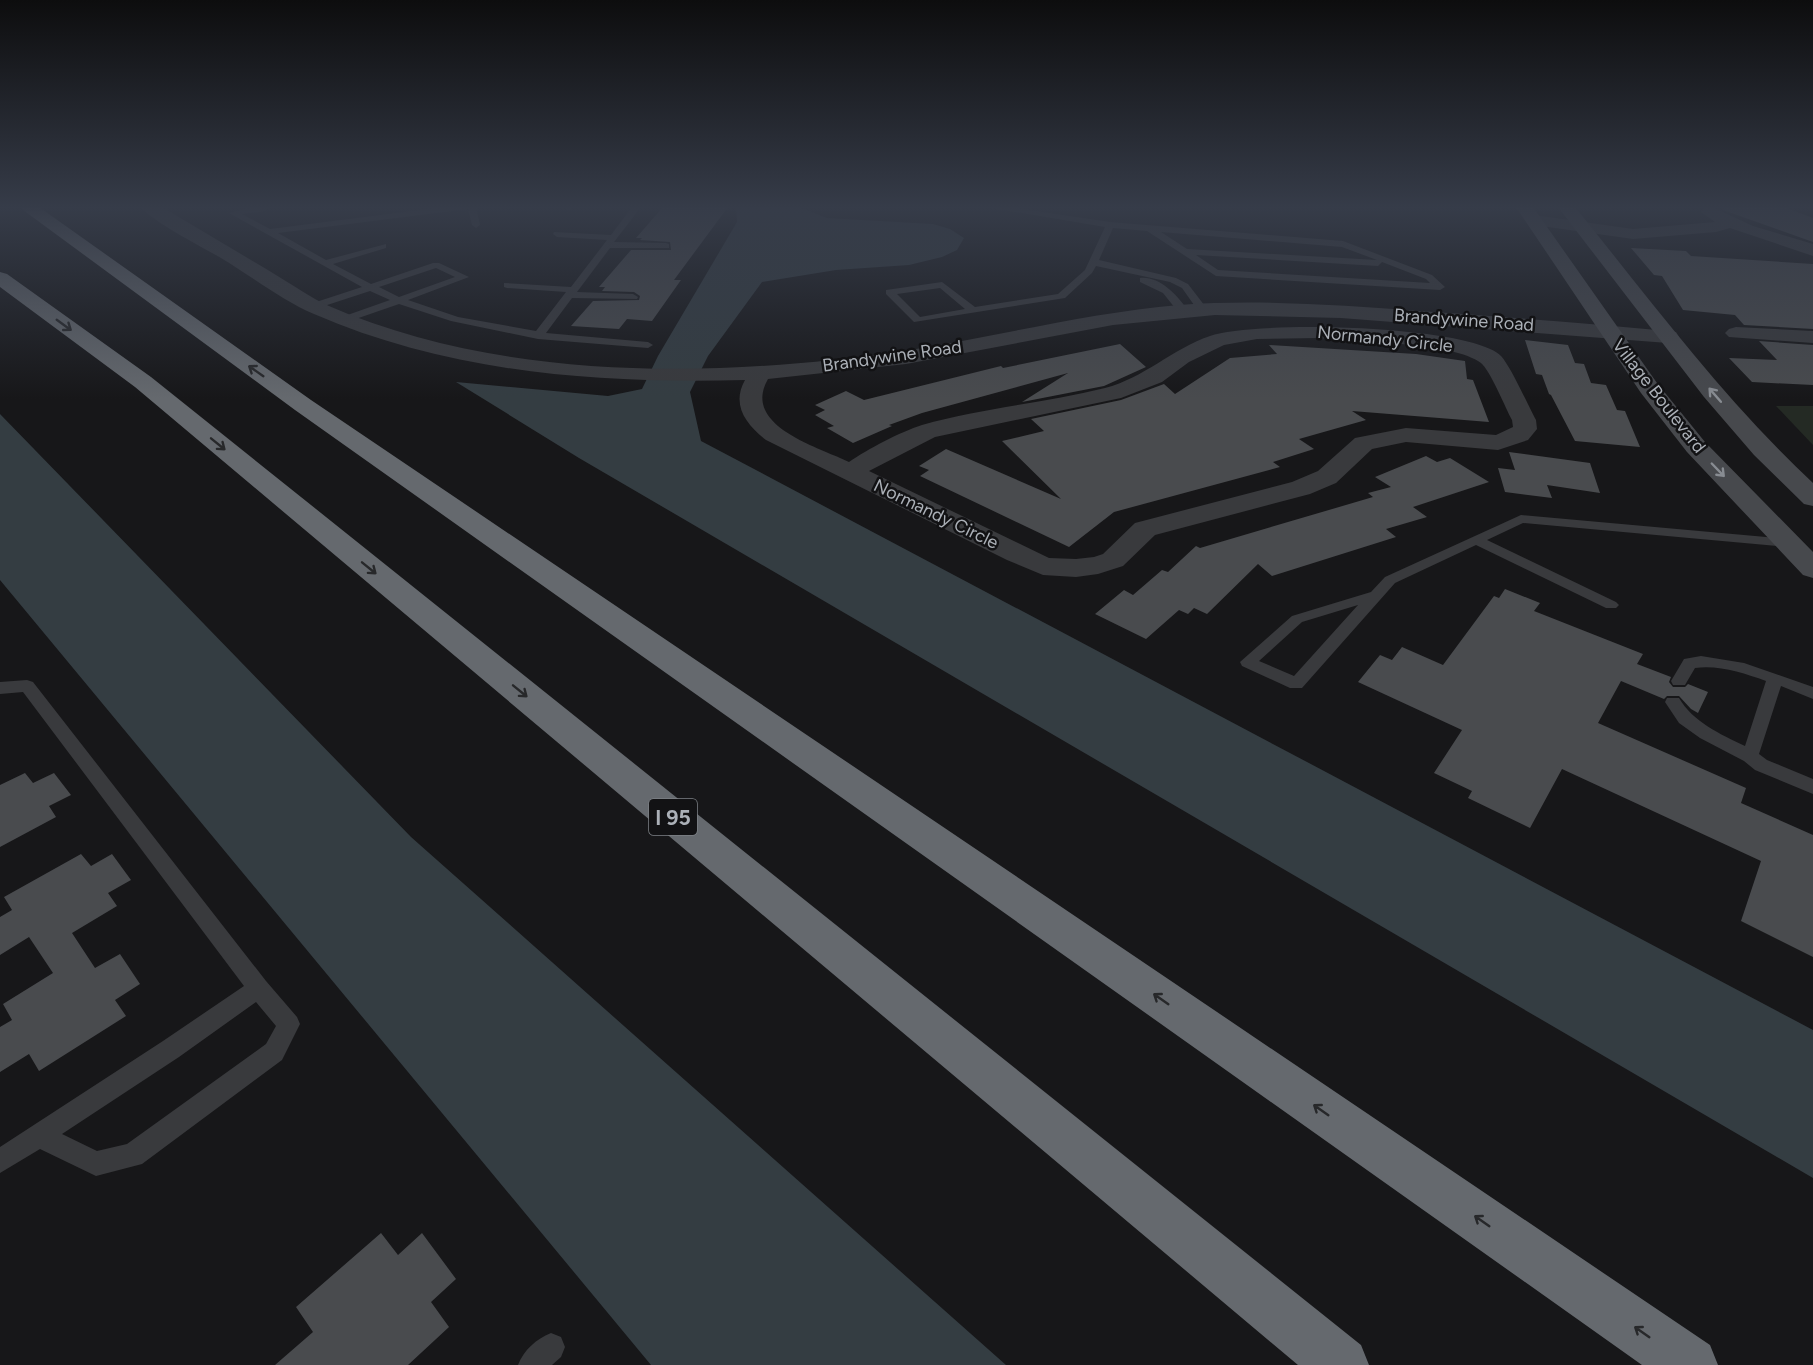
<svg xmlns="http://www.w3.org/2000/svg" width="1813" height="1365" viewBox="0 0 1813 1365" font-family="Figtree,sans-serif">
  <style>
    .green { fill: #242a24 }
    .water { fill: #343d42 }
    .building { fill: #494b4e }
    .lines { fill: none; stroke-linecap: round; stroke-linejoin: round }
    .lane { fill: #393a3d; fill-rule: evenodd }
    .street { fill: #393a3d; fill-rule: evenodd }
    .secondary { fill: #47494d; fill-rule: evenodd }
    .highway { fill: #65696e; fill-rule: evenodd }
    .oneway { stroke: #27282a }
    .oneway2 { stroke: #888c92 }
    .labels { text-anchor: middle; dominant-baseline: central; stroke-width: 5; stroke-linejoin: round; paint-order: stroke }
    .far-street-label { font-size: 18px; fill: #abb0b7; stroke: #121214 }
    .shield { fill: #121214; stroke: #7d8186; stroke-width: 1.5 }
    .shield-label { font-size: 21px; font-weight: bold; fill: #abb0b7 }
  </style>
  <rect width="100%" height="100%" fill="#171719"/>
  <path class="green" d="M1776,406H1813V445Z"/>
  <path class="water" d="M736,207H799L827,218L933,224L950,229L964,238L957,250L942,257L909,265L836,270L762,282L708,356L690,392L701,441L1813,1030V1178L579,458L456,382L608,396L642,389L658,356L737,222Z
    M0,414L411,837L1006,1365H651L0,580Z"/>
  <path class="building" d="M663,207H728L674,280H681L652,321L627,319L619,329L571,326L593,301L639,300L640,296L634,292L602,291L605,287H599L631,250H671L670,242L640,240L642,238H636Z
    M1724,207H1784L1813,218V242L1723,210Z
    M1631,248L1686,251L1691,256L1813,264V329L1744,325L1735,315L1683,310L1662,276L1654,275Z
    M1525,340L1568,345L1575,363L1584,364L1591,383L1606,385L1617,410L1625,411L1640,447L1575,441L1551,395L1549,394L1542,375L1536,374Z
    M1759,341L1813,345V385L1752,382L1729,358L1777,360Z
    M1120,344L1146,367L1104,386L1022,402L1068,373L922,413L889,425L892,426L853,443L827,428L834,426L815,415L825,410L815,405L846,391L864,400L1001,366L1003,368Z
    M1269,345L1416,354L1465,361L1467,379L1473,380L1489,422L1352,411L1366,420L1299,439L1314,449L1273,462L1280,467L1114,512L1069,547L920,476L929,470L919,466L946,449L1061,499L1002,441L1044,431L1031,419L1121,400L1164,384L1175,394L1230,358L1277,354Z
    M1509,452L1590,463L1600,493L1547,485L1552,498L1505,492L1498,468L1515,470Z
    M1426,456L1437,462L1450,458L1489,482L1413,507L1427,517L1386,529L1396,537L1272,576L1258,564L1207,614L1194,608L1188,614L1179,610L1146,639L1095,614L1124,590L1133,595L1162,570L1168,572L1196,546L1200,548L1373,497L1368,493L1391,487L1375,477Z
    M1505,589L1540,603L1534,611L1643,654L1637,664L1671,677L1669,682L1673,687H1685L1688,684L1708,692L1698,713L1691,709L1679,696H1667L1664,699L1621,681L1598,723L1746,788L1741,803L1813,835V957L1741,921L1761,861L1562,769L1530,828L1468,798L1472,791L1434,773L1462,730L1358,682L1380,655L1392,660L1402,647L1443,665L1494,596L1499,598Z
    M25,773L33,783L54,773L71,795L49,806L56,817L0,847V785Z
    M81,854L91,866L112,854L131,880L108,893L117,906L72,933L95,968L120,954L140,984L115,1000L126,1016L39,1071L29,1054L0,1072V1027L12,1020L3,1004L53,973L29,937L0,955V917L12,910L4,897Z
    M381,1233L398,1255L422,1233L456,1279L431,1302L449,1327L408,1365H275L313,1332L296,1307Z"/>
  <g class="lines">
    <path class="lane" d="M252,207H269L265,211L242,214L270,229L443,207H476L480,225L476,228L472,225L468,209L278,233L326,260L386,244V248L333,264L371,284L433,263H439L469,277L408,300L458,317L536,331L566,292L507,288L504,287V283L571,287L607,240L557,237L553,234L554,232L611,235L632,207H641L614,242L666,243L669,244V248H610L577,292L633,294L638,297L637,299L572,298L546,333L648,342L653,345L648,348L538,339L451,321L399,304L347,322H339V318L390,300L370,291L318,308H310V304L362,287L229,213ZM436,268L455,277L399,297L379,287Z
      M559,207H574L570,210Z
      M986,207H1010L1110,222L1343,241L1432,275L1445,287L1440,290L1216,276L1147,231L1113,228L1099,260L1176,278L1188,284L1208,310L1207,312H1199L1182,288L1170,282L1096,266L1092,273L1065,298L914,322L886,294V290L942,282L975,307L1058,294L1085,270L1105,227ZM1161,232L1342,247L1377,260L1187,249ZM1196,255L1378,266L1382,262L1426,279L1430,283L1218,270ZM940,288L965,309L920,317L897,294Z
      M1140,278C1159,276 1176,294 1187,309V313H1179L1163,293L1140,282Z
      M1521,515L1787,539L1794,543L1787,547L1523,523L1487,540L1616,602L1619,605L1616,608H1606L1476,545L1395,583L1302,688H1290L1242,666L1240,662L1292,616L1371,592L1385,577ZM1358,605L1294,676L1259,661L1302,622Z
      M1701,656L1744,663L1813,687V699L1781,686L1759,754L1767,760L1813,779V794L1755,770L1744,761L1700,738L1679,723L1665,702L1667,698H1679C1693,722 1720,734 1745,746L1766,681C1743,673 1720,665 1695,668L1685,685H1673L1671,681L1684,659Z
      M27,680L33,682L266,981L297,1017L300,1024L282,1060L142,1164L96,1176L40,1149L0,1173V1147L163,1041L244,986L23,692L0,694V682ZM256,1002L276,1026L266,1044L127,1144L97,1151L62,1134L179,1057Z
      M551,1333L561,1337L565,1347L561,1357L552,1365H518C524,1350 536,1339 551,1333Z"/>
    <path class="street" d="M141,207H162C200,230 238,252 276,275C293,285 311,298 329,306C504,382 719,378 903,351C996,337 1086,313 1179,305C1259,299 1340,305 1420,311C1503,317 1585,323 1668,331L1676,332L1679,337L1676,342L1668,343L1341,318L1215,315L1113,325L906,364L768,379C741,426 818,447 849,462C868,449 900,432 922,425C981,408 1045,403 1105,388C1144,378 1172,349 1210,336C1254,320 1470,325 1501,356C1511,367 1528,405 1536,420L1537,429L1528,440L1498,450L1406,442L1372,449L1336,483L1310,494L1155,535L1123,566L1098,574L1076,577L1043,575L1007,560L766,440C746,424 731,405 745,380C599,384 450,373 314,314C283,301 251,276 221,258C204,248 151,221 141,207ZM1318,338C1356,342 1454,342 1481,363C1490,370 1506,409 1512,420L1513,427L1496,435L1406,428L1355,438L1318,471L1292,482L1135,523L1103,554L1094,557L1076,559L1049,558L869,471L935,437L1121,398L1162,382L1189,362L1224,345L1257,339Z
      M1712,207L1753,226L1813,244V256L1730,228L1716,232L1633,239L1534,225L1528,224L1525,220L1528,216L1534,215L1633,229L1715,222L1701,212L1704,208Z
      M1736,327L1813,331V343L1729,337L1725,333L1729,329Z"/>
    <path class="secondary" d="M1516,207H1533L1657,383L1705,442L1813,552V578L1803,575L1687,452L1641,393Z
      M1558,207H1575C1652,302 1724,400 1813,483V506L1804,504L1754,455L1704,397Z"/>
    <path class="highway" d="M19,207H39L311,400L1710,1345L1718,1365H1642L295,410Z
      M0,272L7,274L151,377L1361,1345L1369,1365H1298L135,387L0,287Z"/>
  </g>
  <defs><path id="oneway-shaft" d="M-6 0H5M1.5-3L5.5 0L1.5 3" fill="none" stroke-width="1.6" stroke-linecap="round" stroke-linejoin="round" transform="scale(1.5)"/></defs>
  <g class="oneway">
    <use href="#oneway-shaft" transform="translate(64 325) rotate(36)"/>
    <use href="#oneway-shaft" transform="translate(256 371) rotate(-145)"/>
    <use href="#oneway-shaft" transform="translate(218 444) rotate(39)"/>
    <use href="#oneway-shaft" transform="translate(369 568) rotate(39)"/>
    <use href="#oneway-shaft" transform="translate(520 691) rotate(39)"/>
    <use href="#oneway-shaft" transform="translate(1161 999) rotate(-145)"/>
    <use href="#oneway-shaft" transform="translate(1321 1110) rotate(-145)"/>
    <use href="#oneway-shaft" transform="translate(1482 1221) rotate(-145)"/>
    <use href="#oneway-shaft" transform="translate(1642 1332) rotate(-145)"/>
  </g>
  <g class="oneway2">
    <use href="#oneway-shaft" transform="translate(1715 395) rotate(-131)"/>
    <use href="#oneway-shaft" transform="translate(1718 470) rotate(46)"/>
  </g>
  <linearGradient id="sky" x2="0" y2="1"><stop stop-color="#0d0d0e"/><stop offset="0.52" stop-color="#363c49"/><stop offset="1" stop-color="#363c49" stop-opacity="0"/></linearGradient>
  <rect width="1813" height="399" fill="url(#sky)"/>
  <g class="labels">
    <g class="far-street-label">
      <text transform="translate(1464 320) rotate(4)">Brandywine Road</text>
      <text transform="translate(1385 339) rotate(6)">Normandy Circle</text>
      <text transform="translate(892 356) rotate(-8)">Brandywine Road</text>
      <text transform="translate(1659 396) rotate(52)">Village Boulevard</text>
      <text transform="translate(936 514) rotate(26)">Normandy Circle</text>
    </g>
    <rect class="shield" x="649" y="799" width="48" height="36" rx="4.5"/>
    <g class="shield-label">
      <text x="673" y="817">I 95</text>
    </g>
  </g>
</svg>
